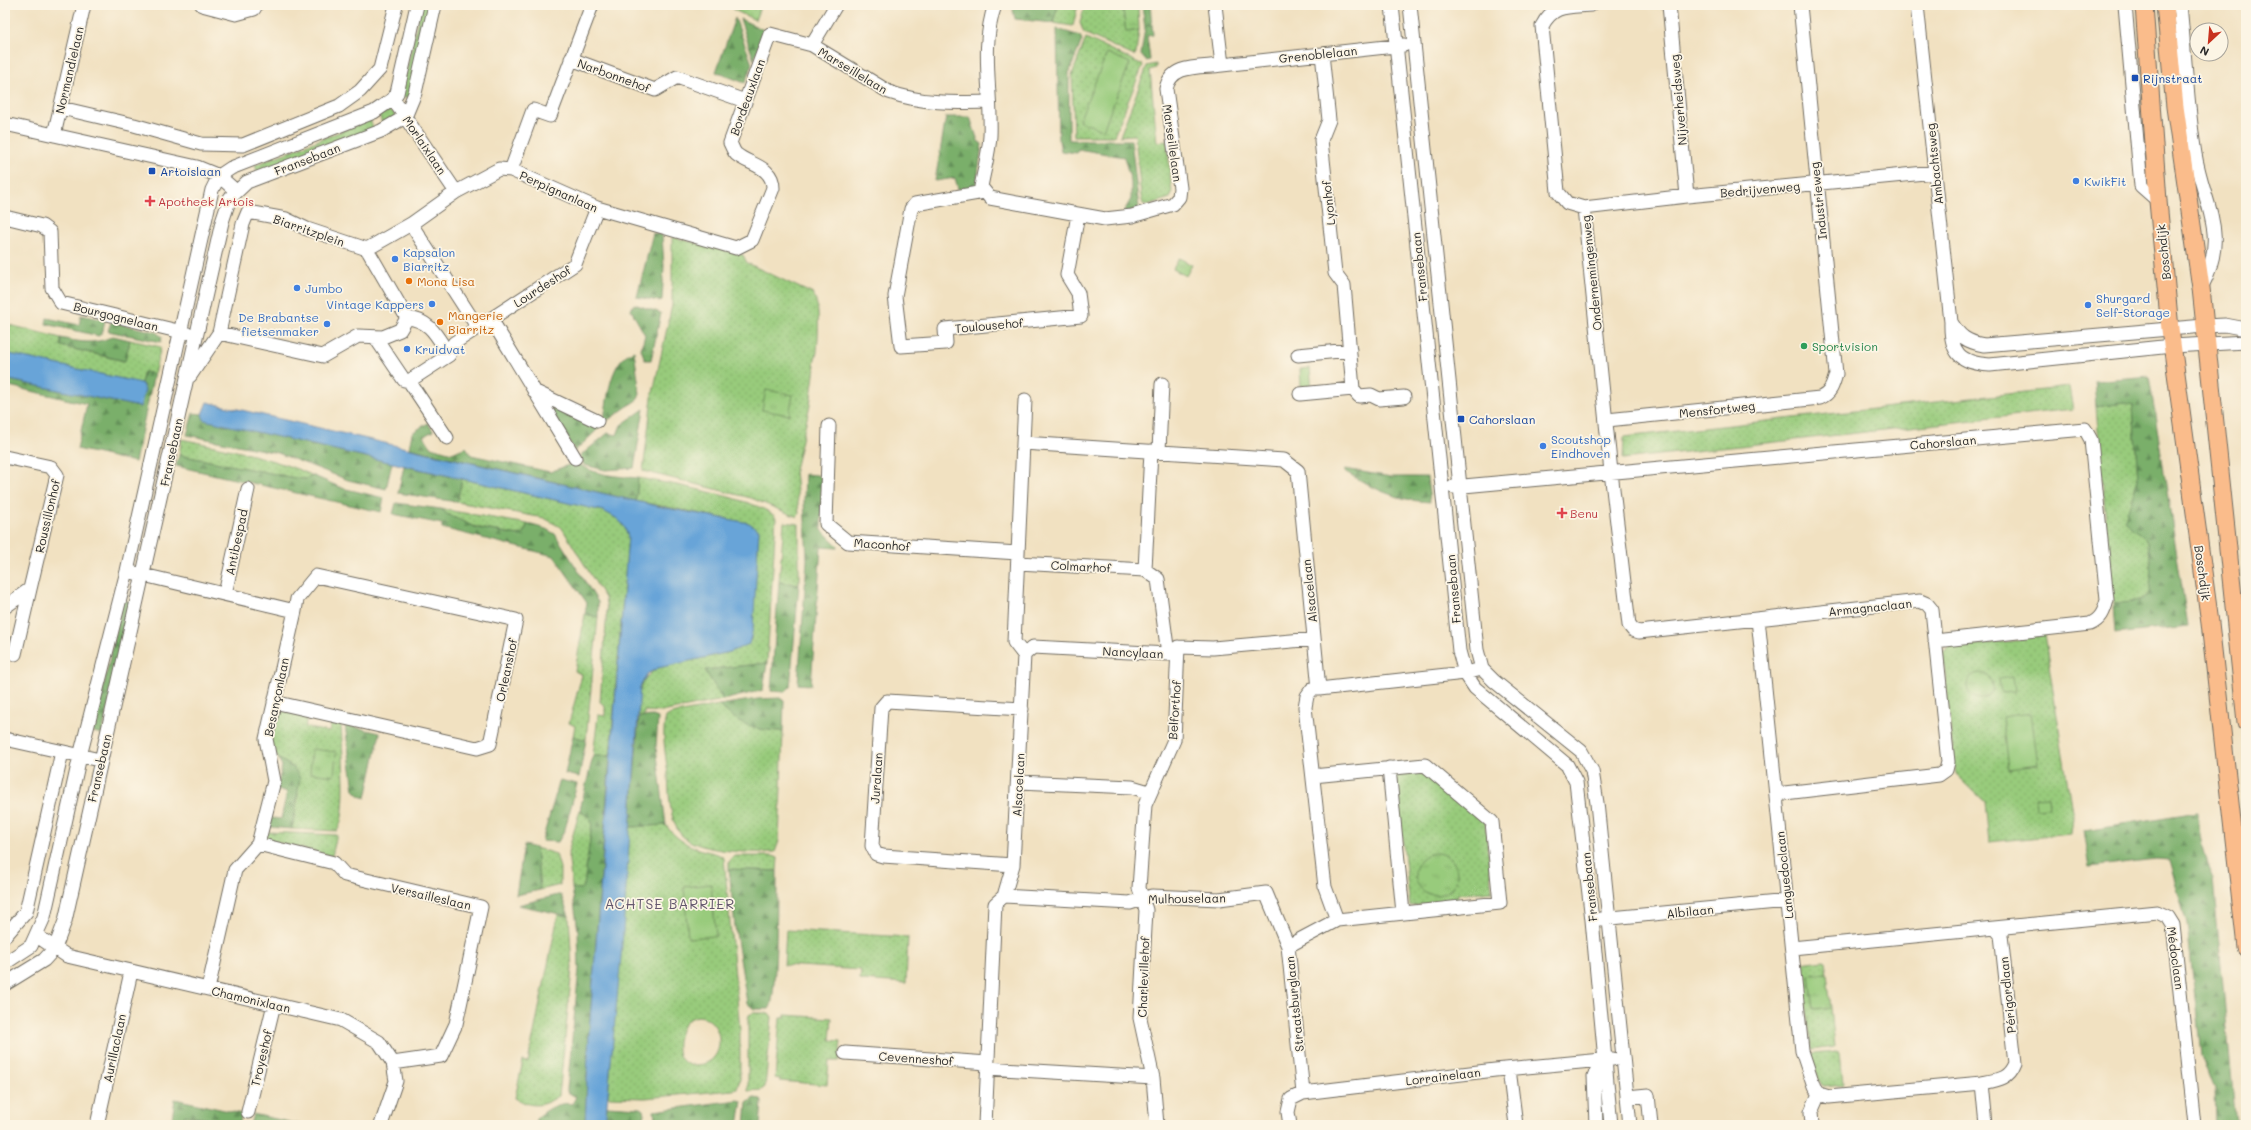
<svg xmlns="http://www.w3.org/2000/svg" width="2251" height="1130" viewBox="0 0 2251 1130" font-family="Mali,sans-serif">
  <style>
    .grass { fill: url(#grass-dots); stroke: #627b53; fill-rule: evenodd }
    .forest { fill: url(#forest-firs); stroke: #526d4b }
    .park { fill: url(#park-tufts); stroke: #627b53 }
    .pitch { fill: #98cb7b; stroke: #627b53 }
    .water { fill: #67a4d8; stroke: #496882 }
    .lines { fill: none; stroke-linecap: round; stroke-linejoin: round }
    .minor-casing { stroke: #706b60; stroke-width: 15 }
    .major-casing { stroke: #706b60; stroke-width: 19 }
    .minor { stroke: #fff; stroke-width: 13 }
    .major { stroke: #fabc8b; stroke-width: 17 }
    .transit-dot { fill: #1a4fb4; stroke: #fcf5e5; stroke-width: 1.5 }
    .shop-dot { fill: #3f7fe0; stroke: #fcf5e5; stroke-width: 1.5 }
    .health-dot { fill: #e0444e; stroke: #fcf5e5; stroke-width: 1.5 }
    .food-dot { fill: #e8710a; stroke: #fcf5e5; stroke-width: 1.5 }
    .leisure-dot { fill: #2e9e5b; stroke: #fcf5e5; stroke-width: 1.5 }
    .labels { text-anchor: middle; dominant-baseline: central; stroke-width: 3.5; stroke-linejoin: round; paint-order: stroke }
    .street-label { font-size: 12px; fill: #2b2b2b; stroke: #fcf5e5 }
    .transit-label { font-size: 12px; fill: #164399; stroke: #fcf5e5; text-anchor: start }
    .shop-label { font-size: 12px; fill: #366cbe; stroke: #fcf5e5; text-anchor: start }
    .health-label { font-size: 12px; fill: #be3a42; stroke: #fcf5e5; text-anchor: start }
    .food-label { font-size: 12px; fill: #c56008; stroke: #fcf5e5; text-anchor: start }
    .leisure-label { font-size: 12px; fill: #27864d; stroke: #fcf5e5; text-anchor: start }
    .quarter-label { font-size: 14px; letter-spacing: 1px; fill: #64586e; stroke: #fcf5e5 }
  </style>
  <defs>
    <pattern id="grass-dots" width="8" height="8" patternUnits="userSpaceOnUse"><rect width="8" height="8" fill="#98cb7b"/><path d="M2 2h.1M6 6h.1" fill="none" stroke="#83ae6a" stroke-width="1.8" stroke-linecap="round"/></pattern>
    <pattern id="forest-firs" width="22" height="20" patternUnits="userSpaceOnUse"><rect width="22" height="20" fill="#7aaf6b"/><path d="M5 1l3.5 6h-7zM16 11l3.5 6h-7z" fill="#648f58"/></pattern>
    <pattern id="park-tufts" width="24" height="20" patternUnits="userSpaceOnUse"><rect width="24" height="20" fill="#98cb7b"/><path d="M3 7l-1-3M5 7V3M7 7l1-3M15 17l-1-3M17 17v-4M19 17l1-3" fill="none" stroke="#83ae6a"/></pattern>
  </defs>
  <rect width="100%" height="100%" fill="#fcf5e5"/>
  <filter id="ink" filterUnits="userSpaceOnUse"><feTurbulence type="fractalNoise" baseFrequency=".025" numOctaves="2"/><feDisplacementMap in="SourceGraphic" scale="8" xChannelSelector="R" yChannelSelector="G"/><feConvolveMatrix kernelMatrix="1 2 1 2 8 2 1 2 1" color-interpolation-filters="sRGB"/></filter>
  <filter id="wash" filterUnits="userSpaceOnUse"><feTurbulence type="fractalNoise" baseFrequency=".012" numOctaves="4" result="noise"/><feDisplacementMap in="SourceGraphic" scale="16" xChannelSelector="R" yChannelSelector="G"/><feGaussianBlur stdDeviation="0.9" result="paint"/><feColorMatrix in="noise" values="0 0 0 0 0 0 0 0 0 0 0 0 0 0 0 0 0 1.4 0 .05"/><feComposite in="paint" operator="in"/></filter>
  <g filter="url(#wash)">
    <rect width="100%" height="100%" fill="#f1e1c1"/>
    <path class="grass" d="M421,5H430L409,97L405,98L401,96Z
      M733,5H761L755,20L734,10Z
      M1058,5H1078L1073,26L1053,23Z
      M1085,5H1138V8L1123,10L1126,32L1139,30L1136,53L1134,56L1084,33L1080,23Z
      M1086,38L1143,65L1114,136H1074L1072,75Z
      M1156,64V68L1150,70L1157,142L1167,141L1172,194L1170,198L1147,205L1143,204L1141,196L1135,135L1120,136L1147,66Z
      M387,110L392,111L395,115L394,120L383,125L379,115Z
      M370,120L374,129L258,174L255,165Z
      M672,237L743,255L747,263L813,294C821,305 818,338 817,352C816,358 813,361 815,367L810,405L795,470L799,514L797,517L751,498L643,471L652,397L672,305Z
      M6,324L61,338V346L124,361L130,340L161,347L154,374L144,372L141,383L5,353Z
      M2069,387L2073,409L1623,459L1624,437Z
      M2124,403L2133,404L2138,479L2136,488L2139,532C2143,536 2146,538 2148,544C2151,552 2153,591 2147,597C2140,604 2123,602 2113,603L2096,407Z
      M182,439C227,449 272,457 314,476L304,479L295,478L179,455Z
      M638,478C663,482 765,500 776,518L767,663L705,670L723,700L661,712L644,711V716L639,717C638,694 637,681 658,668L730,652L751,640L759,530L749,523L636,501Z
      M462,479L603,511C617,518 624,521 628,537L610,756H593L598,715L605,716V705L600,702L607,610L605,598L562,528L544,518L457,502Z
      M441,509L528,524L524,532L519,535C493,530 461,528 441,509Z
      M784,522L799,524V585L779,582Z
      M585,614L598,617L586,740L573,736L575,726L569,723L582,675L575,671Z
      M2044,633L2073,818L2071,834L1989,842L1985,802L1956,774L1954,765L1943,653L1951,643H1957L1962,646L2023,640V635Z
      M719,705C739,724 755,730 783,731L779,841L775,852C753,853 692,853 679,832C669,817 669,793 668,775C666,757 661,734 666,717L671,714Z
      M277,709L308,716L305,727L329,732L332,722L341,724C342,745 349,816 337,831L292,829L298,796L294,768L278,758L270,742Z
      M1412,771L1433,778L1485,821L1492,891L1457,894L1458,901L1410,906L1395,773Z
      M580,810L591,819L592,823L584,886L580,889L572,888L568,852Z
      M666,825C675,839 690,847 706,851C713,853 718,853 724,858L740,1030V1079L737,1089L733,1090L645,1098L608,1097L630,827ZM698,1016C725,1018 728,1064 697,1065C691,1065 687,1065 683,1061C674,1053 678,1032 685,1023C688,1019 693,1017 698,1016Z
      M267,832L337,835L332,856L272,841L266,838Z
      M536,848L556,854L560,868V885L540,890Z
      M734,856H773L778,858L777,871L729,869V862Z
      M558,915L569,916L572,969L559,1096C541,1107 533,1108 515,1098L523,1061L528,1062Z
      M786,930L908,937L906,983L860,980L861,970L784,965Z
      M1823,960L1825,961L1827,973L1810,975L1814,1010L1831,1008L1835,1047L1812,1050L1801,963Z
      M753,1013H769L772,1017L765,1087L761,1090L748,1091V1019L749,1015Z
      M785,1015L832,1018L830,1040L841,1041L839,1061H829L827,1085L780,1081V1079L775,1078L780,1018H785Z
      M1837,1052L1840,1053L1843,1083L1842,1085L1824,1087L1821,1085L1811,1057L1813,1054Z
      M185,1115L233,1125H183Z"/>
    <path class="forest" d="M1016,5H1058L1053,23L1015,19L1013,10Z
      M1142,5H1150L1153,35L1147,36L1150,60L1146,61L1141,55L1145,28Z
      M735,18L752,64L745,83L716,72Z
      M740,19L762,29L764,34L754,60Z
      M1057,29L1080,36L1082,40L1069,73V140H1131L1139,208L1123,213L1131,199V182L1124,157L1078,149L1077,153L1061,151L1059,141Z
      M946,117H970L978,141L982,144L976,188L958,189L955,178L935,181Z
      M653,233L662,235L664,266L662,300L659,301L637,297Z
      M634,304L661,313L651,360H645L641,349L645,335L631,310Z
      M81,315L105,320L103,331L99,336L46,324L47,318L79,325Z
      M111,322L156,332L162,337L161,342L108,331Z
      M113,336L130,340L125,361L61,346V338C79,342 96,345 113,336Z
      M634,351L640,394L638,399L608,420L604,419C608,397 610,359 634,351Z
      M144,372L154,374L135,462L77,449L87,404L5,385V379L140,407L144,386L141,383Z
      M2149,376L2188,626L2115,634L2113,603C2123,602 2139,604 2147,597C2153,591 2151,544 2145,538C2139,530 2128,528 2125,519L2138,479L2133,405L2124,403L2096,407L2094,381Z
      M549,407L599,428L575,451Z
      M644,409L634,468L605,470L584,465L580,456L608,433L617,435L621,425Z
      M193,413L202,414L205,420L392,463L386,489L348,480L278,453L187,435Z
      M428,423L433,431L424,436L431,447L452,453L466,447L471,455L550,472L576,462C595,476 616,476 638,478L636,501L409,448L412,433Z
      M179,455L295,478L305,479L314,476L342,488L384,498L381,512L176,466Z
      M404,466L462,479L457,502L398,493Z
      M1345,469L1391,477H1427L1430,502C1394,500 1375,489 1344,471Z
      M805,474L817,475L822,478L821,529L838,546V548L821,547L811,685L798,684L807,560L804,501Z
      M396,503L441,509L447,514L477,528L519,535L524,532L528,524L546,529L555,534L598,602V617L585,614L587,603L554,556L442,528V524L393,514Z
      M779,582L799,585L790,687L785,692L771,691Z
      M123,600L132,602L102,734L93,732Z
      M767,663L763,690L723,700L705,670Z
      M780,698L784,701L783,731C753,730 741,726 719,705L758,699Z
      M653,716L658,718L656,747L666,825L630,827L639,717Z
      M345,725L380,733L366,798L360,796L354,790Z
      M573,736L586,740L579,777L565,774Z
      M593,756H610L589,1032L585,1125H545L535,1120C544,1111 559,1101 572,1104L576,1097L567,1092V1089L579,969L578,931L572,888L580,889L584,886L592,823L590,819L580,810Z
      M278,758L294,768L300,778L292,829L269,827L271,818L281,819L287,792L277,789L282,766Z
      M560,780L577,784L565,829L558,842L542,841Z
      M2198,812C2199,837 2203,856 2213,879L2236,1125H2215L2214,1090L2201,1055L2187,923L2169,860L2155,859L2090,867L2084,830Z
      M524,845L536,848L540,890L516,895Z
      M729,869L777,871C777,889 777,1004 769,1009H754L747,1003L735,927Z
      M558,895H561L569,916L518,905Z
      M754,1098L761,1099L762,1102L760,1125H745L747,1103Z
      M175,1099L242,1114L239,1125L185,1115L183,1125H171Z
      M738,1100L742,1101L738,1125H656L654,1111Z
      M607,1106L640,1108L643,1110L646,1125H605Z
      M253,1114L303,1125H250Z"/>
    <path class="park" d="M1138,8L1139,30L1126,32L1123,10Z
      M1179,258L1192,265L1186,276L1173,269Z
      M1310,368L1312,389H1306L1301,386L1300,369Z
      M766,390L793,395L789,415L762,410Z
      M1967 686a13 13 0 1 1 26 0a13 13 0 1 1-26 0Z
      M2013,677L2015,692L2001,693L1999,679Z
      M312,749L336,752L334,776L310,773Z
      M1415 874a21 21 0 1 1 42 0a21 21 0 1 1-42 0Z
      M1827,973L1831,1008L1814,1010L1810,975Z"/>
    <path class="pitch" d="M1107,53L1130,63L1103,130L1079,121Z
      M2031,713L2038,765L2008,769L2002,717Z
      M2048,796L2049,808L2036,809L2035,797Z
      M711,884L716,936L688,938L684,887Z"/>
    <path class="water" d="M5,353L141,383L145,390L140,407L5,379Z
      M207,402L666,508L749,523L759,530L753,628L749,644L730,652L658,668L647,674L640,687L622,946L605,1125H585L589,1032L628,537C624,521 617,518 603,511L204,420L202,414Z"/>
  </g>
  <g filter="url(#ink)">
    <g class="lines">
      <defs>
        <path id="minor" d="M202,5L236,14L254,9L256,5
          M995,5C980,47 992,92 990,136C989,153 984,170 981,187L990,198L1105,219L1132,216L1173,204L1179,197L1180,188L1166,89C1171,63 1200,68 1222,65L1215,5
          M1392,5L1459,651L1465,673L1475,688L1567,765L1576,782L1592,920L1611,1125
          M1410,5L1477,650L1482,669L1494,681L1581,751L1592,771L1597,803L1630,1125
          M1591,5C1568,7 1553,4 1542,26L1558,192L1567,203L1584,208L1687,196L1935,172
          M1669,5L1687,196
          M1917,5L1951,322C1950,353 1960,363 1990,365L2172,346L2246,342
          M2125,5L2141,186L2158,201
          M2180,5C2185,54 2187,105 2195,154C2204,207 2230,233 2201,288
          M812,45L889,92C922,104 954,103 989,102
          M1322,54L1329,120L1321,140L1335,273L1344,285L1353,389
          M571,59L655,90L677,77L745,101
          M1222,65L1404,45
          M393,99L456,192
          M61,108L134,125L201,144L243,145L339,106L360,91L380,69L396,5
          M5,124L197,167L219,176L236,191
          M54,135L84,5
          M511,170L533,110L550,116L592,5
          M984,192L915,204L911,209L895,296L901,346L946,343L945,329L1081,316L1078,293L1067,275L1078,215
          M1584,208L1611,472L1629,625L1633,630L1639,632L1920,601L1927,604L1932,610L1948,762L1946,770L1939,775L1776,794
          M5,217L42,226L50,232L52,288L61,303L186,333
          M411,224L478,328
          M367,249L411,224L456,192L499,169L511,170L597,208L736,248L752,240L773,188C773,166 749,165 736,154C733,151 732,146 730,143L770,34L812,45L836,5
          M491,319L575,458
          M1951,322C1960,337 1967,342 1984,345L2204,326L2225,325L2246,329
          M219,333L323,356L358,336L383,337L400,330L407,318C431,320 437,337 449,355
          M375,337L404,380L409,381L447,438
          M1298,355L1350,350
          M190,376L219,333L243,224L248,212L286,219L307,229L367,249L407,318
          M409,381L449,355L454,343L575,264L597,208
          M534,391L597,421
          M1300,394L1353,389L1359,396L1371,395L1379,399L1404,397
          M1607,420L1820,398C1831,393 1833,385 1836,374L1800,5
          M829,426L826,524L848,542L1018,553
          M1023,443L1025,400
          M1159,451L1162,384
          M5,457L51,467L57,475L30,589L5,607
          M1453,487L2085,429L2091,440L2107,600C2104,612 2101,619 2090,624L1935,641
          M1018,563L1145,570L1158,579L1168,654
          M1145,570L1151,451
          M135,573L295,611
          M225,594L248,489
          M1758,619L1802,1051L1814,1087L1819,1094L1811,1112L1812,1125
          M15,654L30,589
          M1024,655L1033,647L1168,654L1178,647L1213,648L1314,639
          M1319,689H1312L1307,696L1305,707L1325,887L1337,920
          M5,739L100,760
          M1389,768L1403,913
          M1019,782L1132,787L1149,792
          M258,844L334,863L345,875L481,907L456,1024L441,1056L393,1063
          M1013,865L883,856L876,854L872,846L881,708L887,701L1022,709
          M1004,896L1130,903L1152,896L1219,899L1266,893L1288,946L1303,1093
          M1601,919L1787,901
          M5,936L26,912L62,752
          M37,936L67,956L341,1020L379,1042L393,1063L396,1081L381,1125
          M1288,946L1337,920L1500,903L1492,822L1425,765L1313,776
          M1792,948L2157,912L2168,917L2173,925L2194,1125
          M5,963L31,946L44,917L80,756L127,571L212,190L219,176L231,168L374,112L393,99L397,93L417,5
          M5,984L44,960L55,948L65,921L222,222L230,198L247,182L381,131L405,117L415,93L435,5
          M208,989L235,870L258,844L274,781L266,739L295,611L297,599L316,576L516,620L490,744L477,748L274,702
          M845,1053L988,1063
          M987,1068L1153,1078
          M1509,1069L1516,1125
          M1982,1083L1986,1125
          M1819,1094L1829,1097L1982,1083C1998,1080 2009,1079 2015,1063L2001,935L1996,929
          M1627,1097L1648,1095L1651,1125
          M248,1112L274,1004
          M97,1125L131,972
          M985,1125L995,904L1004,896L1013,865L1024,655L1014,642L1023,443L1284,460L1298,471L1319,689L1465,673L1482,669
          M1157,1125L1153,1078L1140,1018L1146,910L1139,888L1145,805L1174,740L1178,647
          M1290,1125L1288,1112L1291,1099L1303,1093L1495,1070L1613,1059
          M1596,1125L1594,1076L1605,1060"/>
        <path id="major" d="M2144,5L2158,201L2170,329L2210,623L2246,947
          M2165,5L2175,107L2201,288L2246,722"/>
      </defs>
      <use href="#minor" class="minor-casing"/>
      <use href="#major" class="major-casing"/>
      <use href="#minor" class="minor"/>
      <use href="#major" class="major"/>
    </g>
  </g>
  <g class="transit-dot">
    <rect x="2131" y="74" width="8" height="8" rx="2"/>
    <rect x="148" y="167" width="8" height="8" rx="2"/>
    <rect x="1457" y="415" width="8" height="8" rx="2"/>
  </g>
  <g class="shop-dot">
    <circle cx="2076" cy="181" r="4"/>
    <circle cx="395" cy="259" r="4"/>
    <circle cx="297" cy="288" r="4"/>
    <circle cx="432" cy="304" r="4"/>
    <circle cx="2088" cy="305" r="4"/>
    <circle cx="327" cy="324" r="4"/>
    <circle cx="407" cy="349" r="4"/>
    <circle cx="1543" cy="446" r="4"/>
  </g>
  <g class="health-dot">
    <path d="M148 195h4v4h4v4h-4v4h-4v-4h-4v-4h4z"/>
    <path d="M1560 507h4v4h4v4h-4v4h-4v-4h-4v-4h4z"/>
  </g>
  <g class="food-dot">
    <circle cx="409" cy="281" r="4"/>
    <circle cx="440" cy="322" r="4"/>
  </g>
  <circle class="leisure-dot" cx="1804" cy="346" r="4"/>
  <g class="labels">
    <g class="street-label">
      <text transform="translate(1318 54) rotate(-6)">Grenoblelaan</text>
      <text transform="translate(69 70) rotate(-77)">Normandielaan</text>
      <text transform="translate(853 70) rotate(31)">Marseillelaan</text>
      <text transform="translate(614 75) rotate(20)">Narbonnehof</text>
      <text transform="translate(747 97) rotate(-70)">Bordeauxlaan</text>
      <text transform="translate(1678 100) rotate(-95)">Nijverheidsweg</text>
      <text transform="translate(1173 143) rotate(82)">Marseillelaan</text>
      <text transform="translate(425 145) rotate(56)">Morlaixlaan</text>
      <text transform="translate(307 159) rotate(-21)">Fransebaan</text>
      <text transform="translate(1934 164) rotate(-96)">Ambachtsweg</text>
      <text transform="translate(1760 189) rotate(-5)">Bedrijvenweg</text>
      <text transform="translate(559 191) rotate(24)">Perpignanlaan</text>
      <text transform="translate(1818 201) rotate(-96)">Industrieweg</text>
      <text transform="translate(1328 203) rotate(-96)">Lyonhof</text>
      <text transform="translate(309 230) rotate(19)">Biarritzplein</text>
      <text transform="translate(2163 252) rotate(-96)">Boschdijk</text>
      <text transform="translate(1419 267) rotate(-96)">Fransebaan</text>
      <text transform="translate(1591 273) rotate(-96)">Ondernemingenweg</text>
      <text transform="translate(542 286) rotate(-33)">Lourdeshof</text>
      <text transform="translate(116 316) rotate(14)">Bourgognelaan</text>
      <text transform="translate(989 325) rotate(-5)">Toulousehof</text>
      <text transform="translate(1717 409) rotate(-6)">Mensfortweg</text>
      <text transform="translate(1943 442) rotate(-5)">Cahorslaan</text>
      <text transform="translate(171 452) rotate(-78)">Fransebaan</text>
      <text transform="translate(47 516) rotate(-77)">Roussillonhof</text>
      <text transform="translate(236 542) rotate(-78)">Antibespad</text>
      <text transform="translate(882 544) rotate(4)">Maconhof</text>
      <text transform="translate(1081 566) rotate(3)">Colmarhof</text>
      <text transform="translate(2203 573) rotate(82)">Boschdijk</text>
      <text transform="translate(1453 589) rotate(-95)">Fransebaan</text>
      <text transform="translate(1309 591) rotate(-96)">Alsacelaan</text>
      <text transform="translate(1870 607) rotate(-6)">Armagnaclaan</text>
      <text transform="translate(1133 652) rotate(3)">Nancylaan</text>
      <text transform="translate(506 670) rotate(-78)">Orleanshof</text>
      <text transform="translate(276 697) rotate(-78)">Besançonlaan</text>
      <text transform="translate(1174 710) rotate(-86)">Belforthof</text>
      <text transform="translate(99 768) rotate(-77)">Fransebaan</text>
      <text transform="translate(876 778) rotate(-86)">Juralaan</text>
      <text transform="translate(1018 785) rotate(-87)">Alsacelaan</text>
      <text transform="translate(1784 875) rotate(-96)">Languedoclaan</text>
      <text transform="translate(1589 887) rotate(-96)">Fransebaan</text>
      <text transform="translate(431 896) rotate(13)">Versailleslaan</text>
      <text transform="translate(1187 898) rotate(-1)">Mulhouselaan</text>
      <text transform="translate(1690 911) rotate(-6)">Albilaan</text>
      <text transform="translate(2176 958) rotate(82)">Médoclaan</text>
      <text transform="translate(1143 977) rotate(-88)">Charlevillehof</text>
      <text transform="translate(2007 995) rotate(-96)">Périgordlaan</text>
      <text transform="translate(251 999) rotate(13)">Chamonixlaan</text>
      <text transform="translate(1294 1004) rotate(-96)">Straatsburglaan</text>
      <text transform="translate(114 1048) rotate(-78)">Aurillaclaan</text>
      <text transform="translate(261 1058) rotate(-77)">Troyeshof</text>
      <text transform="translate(916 1058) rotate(4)">Cevenneshof</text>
      <text transform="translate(1443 1076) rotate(-7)">Lorrainelaan</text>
    </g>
    <g class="transit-label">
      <text x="2143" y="78">Rijnstraat</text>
      <text x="160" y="171">Artoislaan</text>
      <text x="1469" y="419">Cahorslaan</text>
    </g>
    <g class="shop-label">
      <text x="2084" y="181">KwikFit</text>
      <text x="403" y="252">Kapsalon<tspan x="403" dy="14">Biarritz</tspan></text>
      <text x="305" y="288">Jumbo</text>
      <text x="2096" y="298">Shurgard<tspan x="2096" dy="14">Self-Storage</tspan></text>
      <text x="424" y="304" text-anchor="end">Vintage Kappers</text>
      <text x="319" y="317" text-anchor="end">De Brabantse<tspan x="319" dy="14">fietsenmaker</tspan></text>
      <text x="415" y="349">Kruidvat</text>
      <text x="1551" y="439">Scoutshop<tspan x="1551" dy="14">Eindhoven</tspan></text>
    </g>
    <g class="health-label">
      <text x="158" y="201">Apotheek Artois</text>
      <text x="1570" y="513">Benu</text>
    </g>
    <g class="food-label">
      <text x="417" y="281">Mona Lisa</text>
      <text x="448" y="315">Mangerie<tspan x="448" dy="14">Biarritz</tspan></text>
    </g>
    <g class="leisure-label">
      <text x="1812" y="346">Sportvision</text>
    </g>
    <g class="quarter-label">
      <text x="670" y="903">ACHTSE BARRIER</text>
    </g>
  </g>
  <rect width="2251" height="1130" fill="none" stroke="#fcf5e5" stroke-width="20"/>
  <g transform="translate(2209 42) rotate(206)"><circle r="19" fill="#fcf5e5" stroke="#a8a49b"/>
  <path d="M0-3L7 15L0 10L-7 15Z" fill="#c8321e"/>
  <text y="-6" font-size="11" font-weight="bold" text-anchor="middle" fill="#2b2b2b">N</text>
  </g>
</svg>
